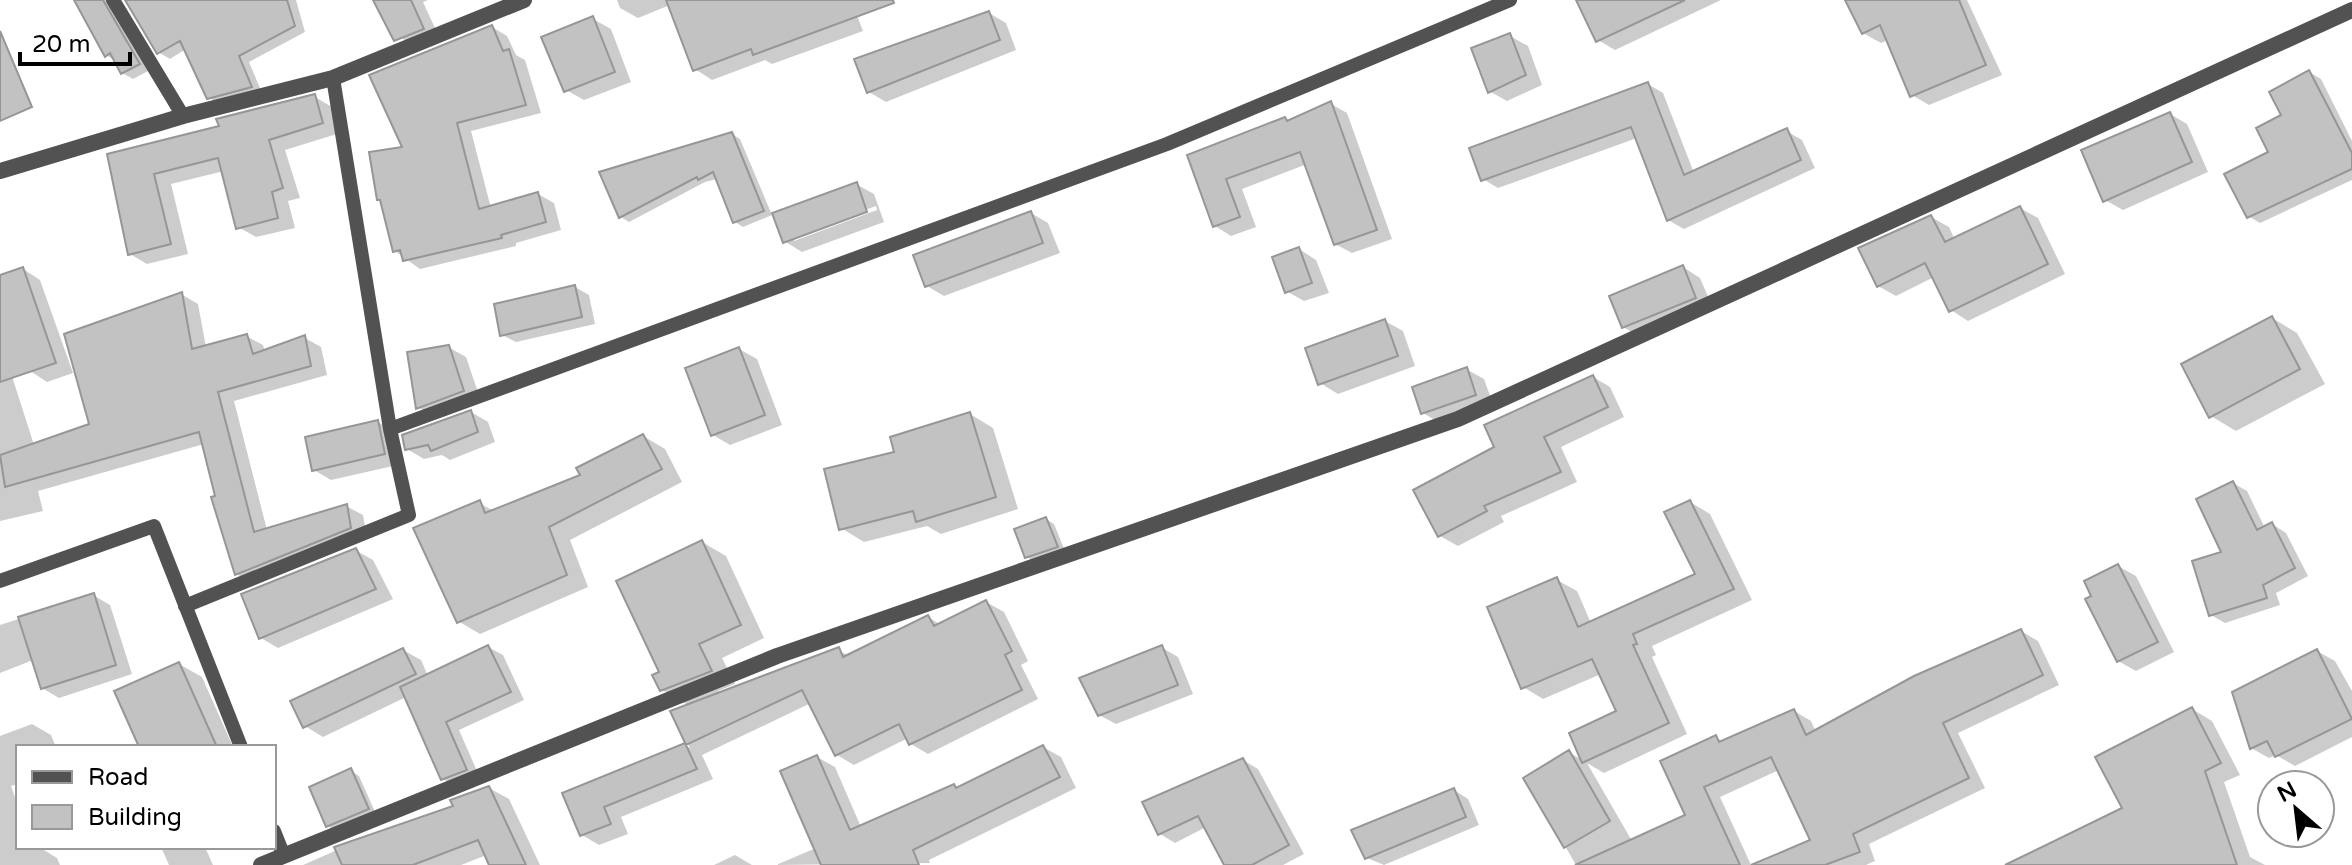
<svg xmlns="http://www.w3.org/2000/svg" width="2352" height="865" viewBox="0 0 2352 865" font-family="'Varela Round',sans-serif">
  <style>
    .shadow { fill: #0003; fill-rule: evenodd }
    .building { fill: #c2c2c2; stroke: #969696; stroke-width: 2 }
    .lines { fill: none; stroke-linecap: round; stroke-linejoin: round }
    .service { stroke: #525252; stroke-width: 14 }
    .minor { stroke: #525252; stroke-width: 16 }
  </style>
  <rect width="100%" height="100%" fill="#fff"/>
  <path class="shadow" d="M76,0H116L150,70L133,79L122,73L116,61L106,55Z
    M127,0H296L305,32L249,62L262,93L220,104L208,97L186,49L170,59L158,52Z
    M381,0H428L423,2L440,39L419,48L401,38Z
    M617,0H851L863,31L772,64L765,60L712,80L695,69L670,5L638,18L620,8Z
    M1592,0H1721L1615,50L1598,40Z
    M1853,0H1967L2002,75L1929,105L1912,95L1888,40L1881,43L1863,33Z
    M989,13L1006,23L1016,50L886,102L869,92Z
    M593,19L611,29L631,82L584,100L566,90Z
    M492,27L507,36L516,55L525,60L541,113L471,131L491,208L538,194L554,203L561,230L516,243V246L420,269L395,251L405,148Z
    M1510,36L1528,46L1542,85L1507,101L1489,91Z
    M2309,72L2321,79L2352,141V180L2260,223L2248,216L2284,116Z
    M1648,84L1663,93L1694,173L1786,131L1802,140L1815,168L1684,229L1668,220L1637,138L1498,188L1483,179Z
    M315,97L332,107L340,133L285,150L300,198L288,201L295,228L256,237L238,227L224,171L171,184L188,254L147,264L130,254L115,194L222,127Z
    M1331,104L1347,113L1392,239L1352,253L1335,244L1307,164L1242,189L1256,227L1231,236L1215,226L1190,157L1285,119L1290,122Z
    M2170,114L2187,124L2208,172L2123,210L2105,200Z
    M732,134L740,139L772,215L743,227L735,222L717,179L705,182L629,222L621,217Z
    M856,184L874,194L884,222L802,252L784,241ZM876,206L877,210L794,241V236Z
    M2020,208L2038,218L2065,274L1968,321L1951,310L1934,277L1896,296L1878,286L1931,217L1949,227L1955,240Z
    M1031,213L1048,223L1060,253L944,296L927,286Z
    M1299,249L1316,260L1329,293L1304,301L1286,291Z
    M1683,267L1700,278L1713,308L1641,337L1623,327Z
    M23,269L40,280L73,373L47,382L30,371L0,282V277Z
    M575,287L589,295L595,324L516,342L502,335Z
    M181,294L198,304L206,347L246,336L263,345L265,352L305,338L321,347L327,375L234,401L267,530L346,506L363,515L367,537L253,583L236,574L204,444L38,491L43,511L0,521V364L10,370L34,445L91,426Z
    M2272,318L2297,333L2325,384L2236,431L2211,416Z
    M1385,321L1403,331L1415,366L1338,394L1320,383Z
    M448,347L466,357L481,401L436,418L418,407Z
    M739,349L757,359L782,425L730,445L713,435Z
    M1466,369L1484,379L1493,404L1440,423L1423,413Z
    M1593,377L1610,387L1624,417L1561,447L1577,482L1501,516L1504,522L1458,546L1440,536Z
    M471,412L488,422L495,442L450,460L442,455L424,459L407,449Z
    M970,414L993,428L1018,509L941,534L927,526L864,542L841,528L897,453Z
    M378,422L396,433L402,464L331,480L314,470Z
    M643,436L665,449L682,482L570,540L588,587L480,634L458,621L479,503L494,511L583,476Z
    M2233,483L2247,491L2265,528L2272,524L2286,533L2308,576L2276,593L2280,605L2225,623L2211,615Z
    M1690,502L1710,514L1752,600L1652,646L1656,655L1652,657L1687,734L1604,773L1587,763L1632,841L1688,816L1716,738L1724,742L1794,711L1811,721L1816,732L2021,631L2038,641L2059,685L1958,733L1985,788L1869,844L1875,861L1866,865H1576L1526,779L1570,753L1584,761L1619,712L1601,674L1543,699L1523,687L1557,580L1577,591L1591,623L1698,574ZM1779,770L1813,841L1751,865L1720,797Z
    M1046,519L1054,524L1065,551L1035,562L1027,557Z
    M702,542L726,556L764,638L722,658L735,684L718,691L720,695L838,650L849,656L928,617L941,625L986,602L1004,612L1028,661L1021,665L1038,699L928,754L911,744L908,738L854,765L837,755L811,703L702,755L713,779L621,817L628,834L599,845L582,835L564,794L685,745L690,748L673,712L690,706L662,690V673Z
    M355,550L373,560L393,599L278,648L261,638Z
    M2118,566L2136,576L2174,652L2136,671L2118,661Z
    M93,595L110,605L132,674L59,698L42,688L33,660L0,673V625Z
    M488,647L503,655L524,700L459,730L480,778L457,787L443,779L406,697L323,737L305,726L403,650L421,660L428,676Z
    M1161,647L1178,657L1193,694L1116,724L1099,715Z
    M2317,651L2335,661L2352,691V737L2295,766L2276,755L2269,758L2251,748Z
    M179,664L202,677L233,747H141Z
    M2192,709L2212,721L2240,775L2224,782L2250,857L2265,865H2047L2125,809Z
    M32,724L51,735L56,747H18V784L11,786L18,806V847H39L57,858L60,865H0V736Z
    M1043,747L1061,757L1076,788L929,860L930,863L776,865L816,848L817,757L835,767L861,827L954,786L959,789Z
    M1243,760L1258,769L1304,854L1283,865H1227L1206,827L1175,843L1160,834L1144,803Z
    M351,771L359,776L376,814L336,830L327,826Z
    M489,788L509,799L540,865H488L484,856L461,865H303L378,832L382,835L455,808Z
    M1454,790L1468,799L1479,825L1384,865L1367,858Z
    M161,847H205L213,865H169Z
    M735,855L752,865H714Z"/>
  <path class="building" d="M74,0H103L140,64L121,74L110,53L105,57Z
    M125,0H287L295,26L239,56L252,87L207,99L180,41L157,54Z
    M373,0H411L424,29L394,41Z
    M666,0H893L894,3L753,55L751,49L693,71Z
    M1576,0H1685L1596,42Z
    M1845,0H1959L1986,65L1910,97L1880,25L1862,34Z
    M989,11L1000,40L867,93L854,59Z
    M593,16L615,72L564,92L541,37Z
    M492,25L503,51L509,49L526,105L457,123L479,209L538,192L546,222L501,235L502,238L403,261L400,250L393,252L380,200H377L369,152L402,147L369,75Z
    M0,31L32,107L0,121Z
    M1510,33L1526,75L1488,93L1471,48Z
    M2309,70L2352,153V169L2247,218L2224,174L2268,152L2256,128L2281,115L2269,92Z
    M1648,82L1684,175L1787,128L1801,160L1667,221L1631,127L1481,181L1469,148Z
    M315,94L323,123L269,140L283,188L272,192L278,218L236,229L218,158L154,174L171,244L128,255L107,154L219,126L216,119Z
    M1331,101L1377,230L1334,245L1300,152L1226,179L1240,217L1213,227L1187,155L1285,117L1287,121Z
    M2170,112L2192,162L2103,202L2081,150Z
    M732,132L764,211L733,223L713,172L698,180L697,177L619,218L599,172Z
    M857,182L867,212L783,243L772,213Z
    M2020,206L2048,264L1949,312L1925,263L1877,287L1858,248L1931,215L1945,242Z
    M1031,211L1043,243L925,287L913,255Z
    M1299,247L1312,283L1285,293L1272,257Z
    M1683,265L1696,298L1622,328L1609,296Z
    M23,267L56,363L0,382V275Z
    M575,285L582,317L500,336L494,304Z
    M182,292L192,349L247,334L253,354L305,335L311,366L218,392L254,532L347,504L351,528L235,575L211,497L215,496L199,432L5,487L0,455L89,424L64,334Z
    M2272,316L2300,369L2209,418L2181,364Z
    M1385,319L1398,356L1318,385L1305,348Z
    M449,345L464,391L416,409L407,352Z
    M739,347L765,415L711,436L685,368Z
    M1467,367L1476,395L1421,414L1412,387Z
    M1593,375L1608,407L1544,437L1561,472L1484,506L1487,511L1438,537L1413,490L1494,447L1484,425Z
    M471,410L478,432L431,451L428,445L405,450L402,435Z
    M970,412L996,497L916,522L913,511L839,530L824,469L894,452L890,437Z
    M378,420L385,454L312,471L305,437Z
    M643,434L662,469L549,527L567,575L457,623L413,528L480,500L485,513L580,475L576,468Z
    M2233,481L2257,530L2272,522L2295,568L2263,585L2267,598L2209,616L2192,561L2221,552L2196,499Z
    M1690,500L1734,589L1633,634L1637,644L1633,645L1669,723L1582,763L1569,733L1616,711L1592,659L1521,689L1487,607L1557,577L1578,627L1695,574L1664,512Z
    M1046,517L1058,547L1025,558L1014,529Z
    M702,540L741,625L699,644L712,671L660,691L652,675L659,672L616,581Z
    M356,548L376,589L259,639L241,594Z
    M2118,564L2158,642L2117,662L2085,599L2091,596L2084,581Z
    M94,593L116,665L41,689L18,617Z
    M986,600L1012,651L1005,655L1022,690L909,745L899,724L835,756L802,690L686,745L670,711L839,647L843,657L928,615L934,626Z
    M2021,629L2043,675L1943,723L1969,778L1853,834L1860,852L1825,865H1751L1810,840L1771,757L1704,787L1740,865H1575L1685,815L1660,761L1716,735L1719,742L1794,709L1806,735L1914,676Z
    M488,645L511,692L446,722L467,770L441,780L400,687Z
    M1162,645L1178,685L1098,716L1079,678Z
    M403,648L416,674L303,728L290,701Z
    M2317,649L2352,719L2275,757L2267,741L2250,749L2232,692Z
    M179,662L217,747H139L114,691Z
    M2192,707L2221,763L2205,771L2237,865H2005L2122,808L2095,757Z
    M685,743L697,769L604,807L611,824L580,836L562,793Z
    M1043,745L1060,777L913,850L919,865H821L780,771L817,755L850,830L954,784L956,788Z
    M1569,750L1610,821L1564,848L1523,778Z
    M1243,758L1289,845L1252,865H1224L1198,816L1158,835L1142,802Z
    M351,768L369,809L326,827L309,787Z
    M489,786L526,865H489L478,840L413,865H342L334,847L453,806L450,800Z
    M1454,788L1466,817L1365,859L1351,830Z"/>
  <g class="lines">
    <path class="service" d="M113,0L183,116
      M390,429L1167,144L1510,0
      M0,581L154,526L241,747
      M185,606L409,515L390,429L333,78
      M274,831L284,856"/>
    <path class="minor" d="M0,171L183,116L333,78L524,0
      M261,865L777,656L1458,419L2352,10"/>
  </g>
  <rect x="16" y="745" width="260" height="104" fill="#ffffff" stroke="#999999" stroke-width="2"/>
  <rect x="32" y="771" width="40" height="12" fill="#525252" stroke="#999999" stroke-width="2"/>
  <text x="88" y="785" font-size="24" fill="#000000">Road</text>
  <rect x="32" y="805" width="40" height="24" fill="#c2c2c2" stroke="#999999" stroke-width="2"/>
  <text x="88" y="825" font-size="24" fill="#000000">Building</text>
  <g transform="translate(2296 809) rotate(332)"><circle r="38" fill="#ffffff" stroke="#999999" stroke-width="2"/>
  <path d="M0-6L14 30L0 20L-14 30Z" fill="#000000"/>
  <text y="-12" font-size="22" font-weight="bold" text-anchor="middle" fill="#000000">N</text>
  </g>
  <path d="M20 52v12h110v-12" fill="none" stroke="#000000" stroke-width="4"/>
  <text x="32" y="52" font-size="24" fill="#000000" stroke="#ffffff" stroke-width="6" paint-order="stroke">20 m</text>
</svg>
